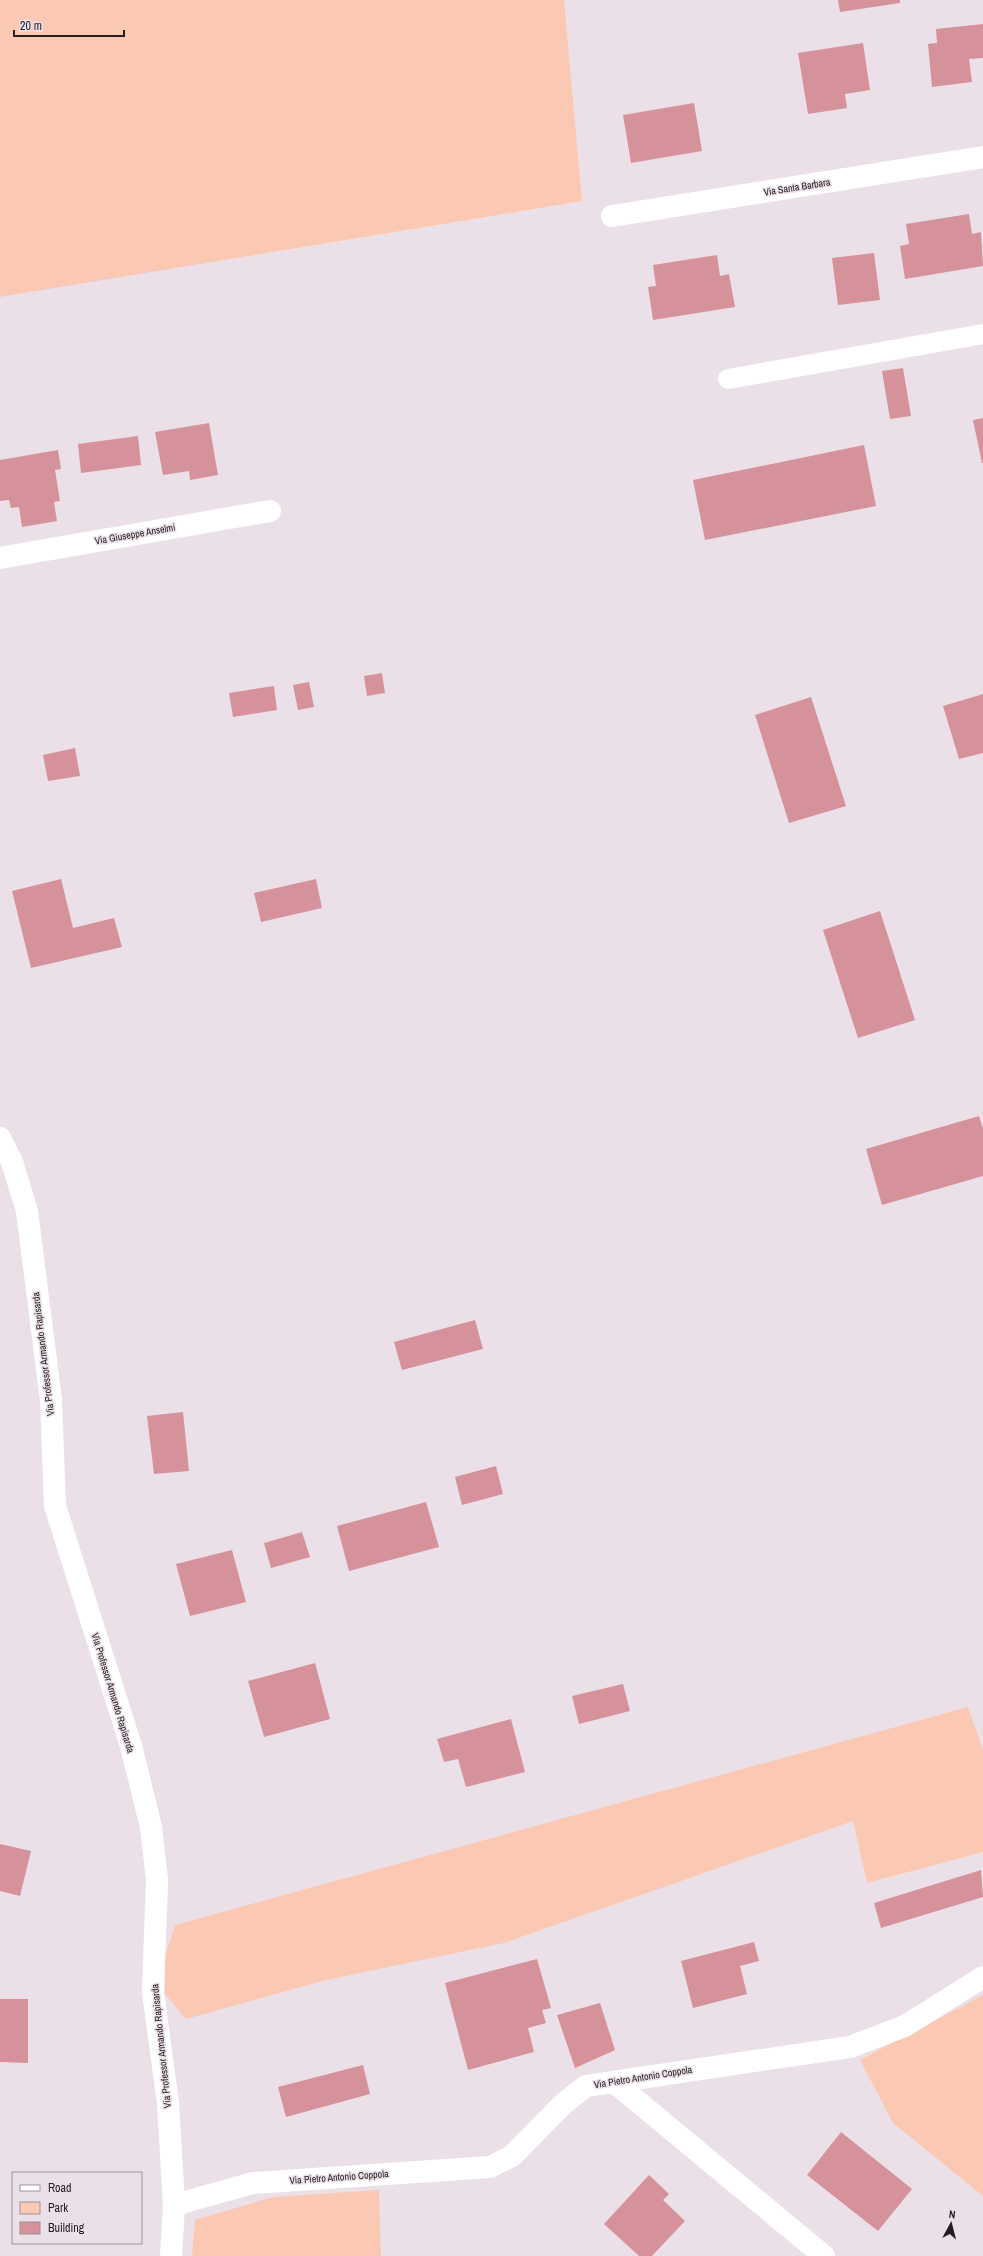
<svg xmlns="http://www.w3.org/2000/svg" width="983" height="2256" viewBox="0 0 983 2256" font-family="'Archivo Narrow',sans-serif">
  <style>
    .green { fill: #fbc9b3 }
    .building { fill: #d5929b }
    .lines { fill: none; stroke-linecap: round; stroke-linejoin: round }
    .lane { stroke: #fff; stroke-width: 20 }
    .street { stroke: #fff; stroke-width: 22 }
    .labels { text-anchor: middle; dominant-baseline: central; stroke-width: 3; stroke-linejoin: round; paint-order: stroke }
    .street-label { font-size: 10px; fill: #221e21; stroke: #ece0e8 }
  </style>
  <rect width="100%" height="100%" fill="#ece0e8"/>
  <path class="green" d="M0,0H564L582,201L0,297Z
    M968,1707L983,1750V1852L867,1883L853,1821L504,1943L326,1980L186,2019L165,1994V1956L175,1925Z
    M983,1995V2196L893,2123L860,2060Z
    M379,2190L381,2256H192L195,2220L273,2197Z"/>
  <path class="building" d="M838,0H900V3L840,12Z
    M983,24V58L969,59L972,82L932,87L928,44L937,43L936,29Z
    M863,43L870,90L845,94L847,108L808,114L798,53Z
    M694,103L702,151L631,163L623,115Z
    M969,214L972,234L981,232L983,266L905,279L900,246L909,244L906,224Z
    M874,253L880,300L838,305L832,258Z
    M717,255L720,276L729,274L735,307L653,320L648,287L656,286L653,265Z
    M903,368L911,416L890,419L882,371Z
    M983,418V463H982L973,420Z
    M209,423L218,475L190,480L189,471L163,475L155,432Z
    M138,436L141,465L81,473L78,444Z
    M864,445L876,506L705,540L693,480Z
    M58,450L61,469L55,470L60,501L54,502L57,521L22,527L19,507L11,508L9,500L0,501V460Z
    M382,673L385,693L367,696L364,676Z
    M309,682L314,707L298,710L293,685Z
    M274,686L277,710L233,717L229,693Z
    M983,694V753L959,759L943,706Z
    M811,697L846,806L789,823L755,715Z
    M75,748L80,776L48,781L43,755Z
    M61,879L73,928L114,918L122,947L31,968L12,891Z
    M316,879L322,908L261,922L254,893Z
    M880,911L915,1020L858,1038L823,930Z
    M979,1116L983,1129V1176L882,1205L866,1149Z
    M475,1320L483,1349L402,1370L394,1342Z
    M183,1412L189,1471L154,1474L147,1416Z
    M496,1466L503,1494L462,1505L455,1477Z
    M426,1502L439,1547L349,1571L337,1526Z
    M302,1532L310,1557L271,1568L264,1543Z
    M232,1550L246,1602L190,1616L176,1564Z
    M315,1663L330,1719L264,1737L248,1681Z
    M623,1684L630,1711L579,1724L572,1696Z
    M511,1719L525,1772L466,1787L458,1759L444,1762L437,1739Z
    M0,1844L31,1851L20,1896L0,1891Z
    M981,1870L983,1897L881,1928L874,1903Z
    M754,1942L759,1961L740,1966L747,1994L693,2008L681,1961Z
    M537,1959L551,2008L542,2010L546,2023L528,2028L534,2052L468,2070L445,1983Z
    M0,1999H28V2063L0,2062Z
    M600,2003L615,2050L575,2068L557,2015Z
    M363,2065L370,2094L286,2117L278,2087Z
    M841,2132L912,2189L878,2231L807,2175Z
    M649,2175L669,2194L663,2200L685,2221L652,2256H639L604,2224Z"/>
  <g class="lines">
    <path class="lane" d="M728,379L983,334"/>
    <path class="street" d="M612,216L983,157
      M0,558L270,511
      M0,1138L12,1162L27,1211L51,1400L55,1506L131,1746L151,1827L157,1880L153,1992L168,2103L174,2205L171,2256
      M614,2082L824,2256
      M174,2205L253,2183L490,2167L512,2156L563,2104L586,2086L850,2047L905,2026L983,1977"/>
  </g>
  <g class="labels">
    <g class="street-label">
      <text transform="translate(797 187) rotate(-9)">Via Santa Barbara</text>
      <text transform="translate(135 534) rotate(-10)">Via Giuseppe Anselmi</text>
      <text transform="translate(43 1354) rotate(-97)">Via Professor Armando Rapisarda</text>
      <text transform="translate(113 1693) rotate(73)">Via Professor Armando Rapisarda</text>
      <text transform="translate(161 2046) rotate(-96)">Via Professor Armando Rapisarda</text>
      <text transform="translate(643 2077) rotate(-9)">Via Pietro Antonio Coppola</text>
      <text transform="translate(339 2177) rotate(-4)">Via Pietro Antonio Coppola</text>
    </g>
  </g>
  <rect x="12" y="2172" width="130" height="72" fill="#ece0e8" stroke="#9b9298"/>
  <rect x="20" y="2185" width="20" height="6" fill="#ffffff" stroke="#9b9298"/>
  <text x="48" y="2192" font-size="12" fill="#221e21">Road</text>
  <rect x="20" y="2202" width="20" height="12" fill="#fbc9b3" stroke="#9b9298"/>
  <text x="48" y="2212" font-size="12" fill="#221e21">Park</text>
  <rect x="20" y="2222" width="20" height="12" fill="#d5929b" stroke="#9b9298"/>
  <text x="48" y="2232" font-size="12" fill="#221e21">Building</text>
  <g transform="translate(951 2224) rotate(7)" stroke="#ece0e8" stroke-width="3" paint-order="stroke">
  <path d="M0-3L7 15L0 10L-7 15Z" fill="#221e21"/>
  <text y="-6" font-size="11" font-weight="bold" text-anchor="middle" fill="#221e21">N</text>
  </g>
  <path d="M14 30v6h110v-6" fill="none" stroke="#221e21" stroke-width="2"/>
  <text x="20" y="30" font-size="12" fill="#221e21" stroke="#ece0e8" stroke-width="3" paint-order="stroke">20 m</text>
</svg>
